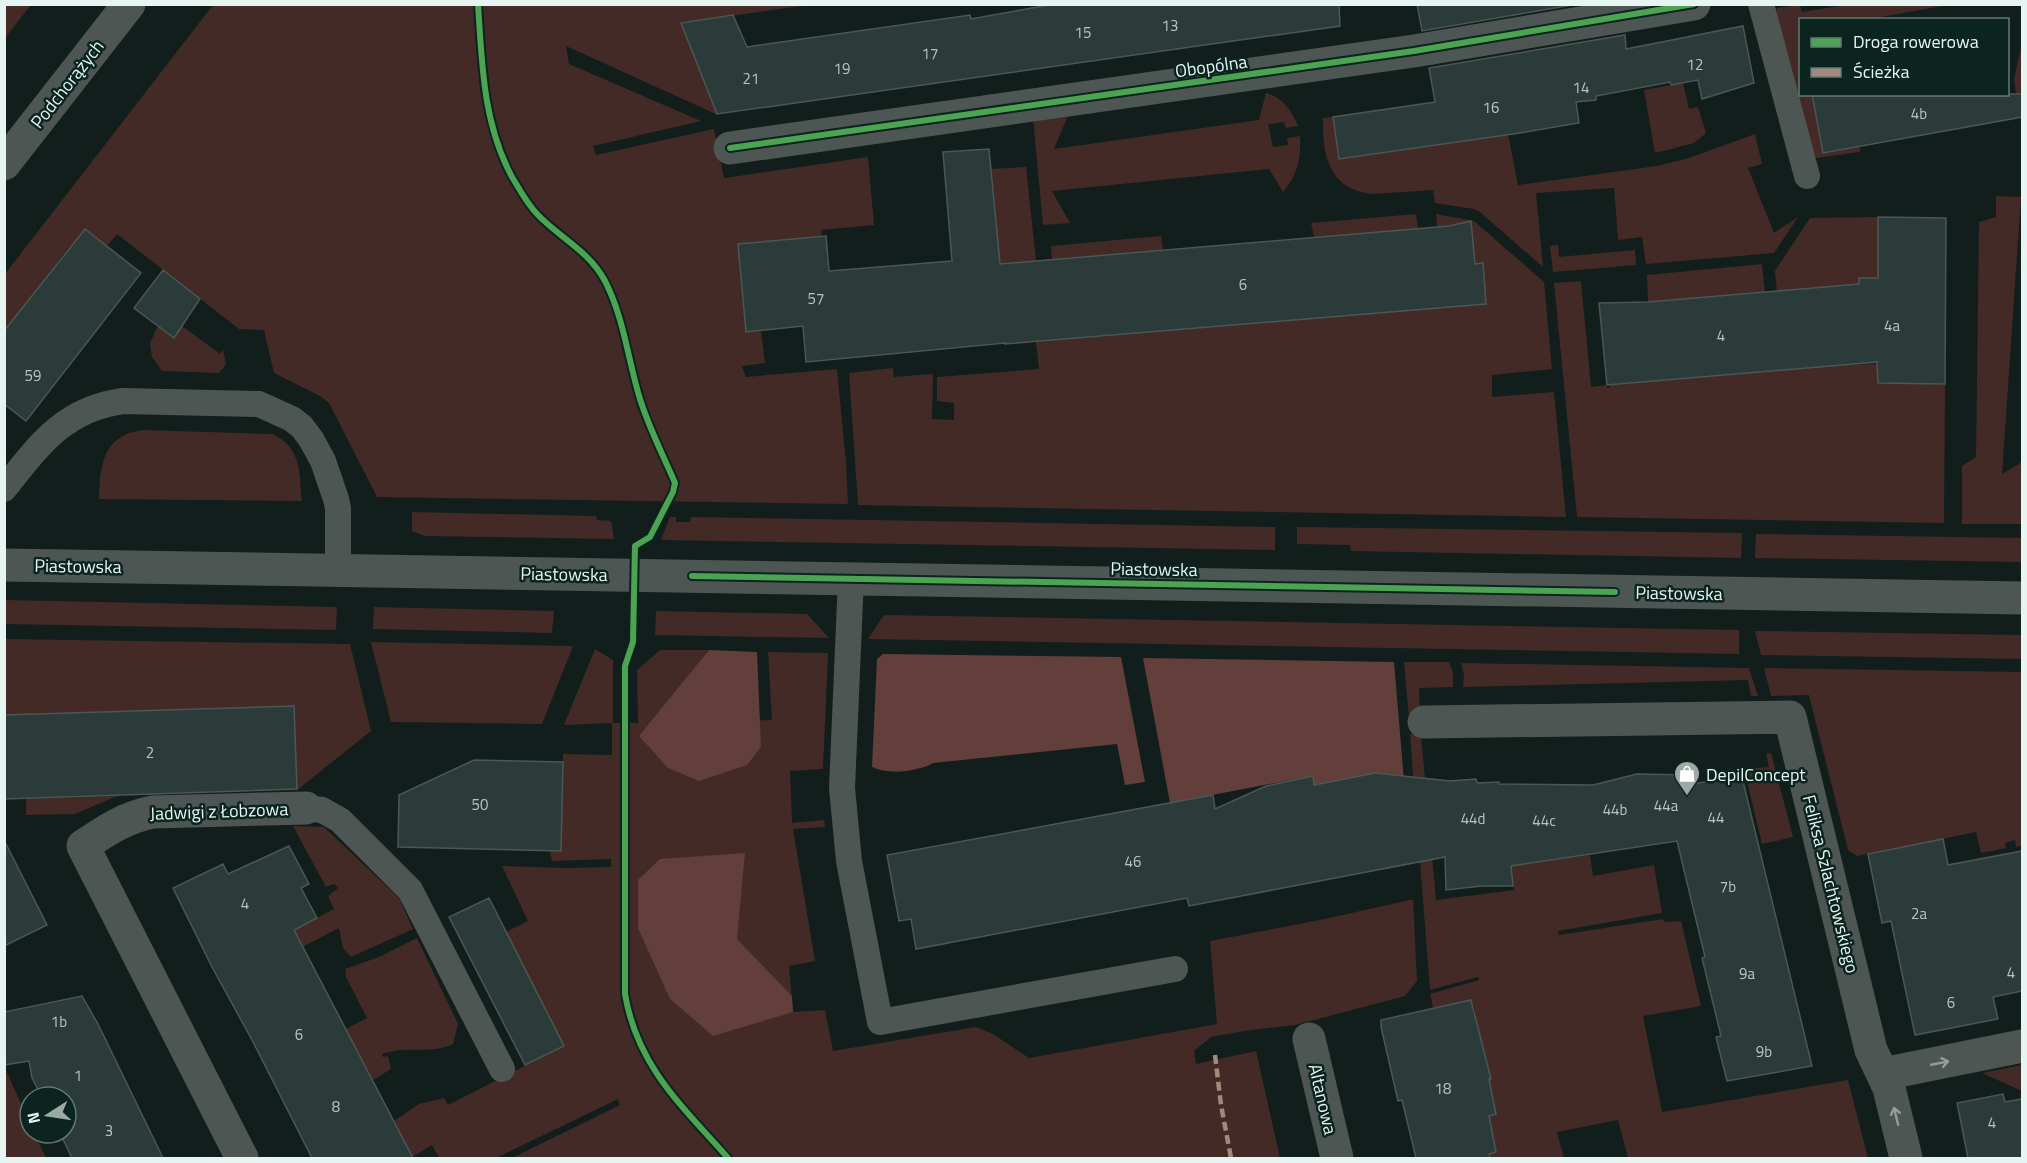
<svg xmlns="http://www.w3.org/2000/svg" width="2027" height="1163" viewBox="0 0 2027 1163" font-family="'Titillium Web',sans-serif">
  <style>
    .green { fill: #432a26 }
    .forest { fill: #623f3b }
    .building { fill: #2b3b39; stroke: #4c5755; stroke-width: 1.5 }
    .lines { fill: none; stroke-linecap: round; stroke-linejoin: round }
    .service { stroke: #4e5654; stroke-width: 26 }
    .minor { stroke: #4e5654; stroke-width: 33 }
    .tertiary { stroke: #4e5654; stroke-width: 33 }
    .quiet { stroke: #a5887d; stroke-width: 4.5; stroke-dasharray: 9 4.5; stroke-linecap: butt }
    .cycleway-casing { stroke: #0c241f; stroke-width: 10 }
    .cycleway { stroke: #4ca352; stroke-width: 6 }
    .oneway { stroke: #929e9b }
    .labels { text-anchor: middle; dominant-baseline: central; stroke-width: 5; stroke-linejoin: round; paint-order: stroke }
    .number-label { font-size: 15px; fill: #b7c6c3 }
    .street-label { font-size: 18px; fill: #e6f5f1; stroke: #0c241f }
    .poi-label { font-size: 18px; fill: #e6f5f1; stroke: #0c241f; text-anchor: start }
  </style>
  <rect width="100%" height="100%" fill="#121e1c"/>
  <path class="green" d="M5,4L31,5L5,38L4,5Z
    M1852,4L1948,5L1870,19L1800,20V94L1812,95L1823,152L1860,146V152L1817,158L1812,153L1776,19L1777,8L1800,5L1802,12Z
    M213,5H809L681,23L718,115L566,46L569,64L701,121L593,146L596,155L714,129L724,178L868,157L874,225L821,230L822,237L738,244L746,332L761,331L765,363L742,366L746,377L837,369L846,463L848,504L377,497L329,403L320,396L274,373L264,330L239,329L117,234L107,246L86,230L71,247H69L5,331V274Z
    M2022,43V115L2019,114L2014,80Z
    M1683,83L1689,109L1698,107L1706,133L1694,143L1655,153L1644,90Z
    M1266,93C1283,98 1291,110 1298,126L1286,128L1284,122L1268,124L1273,147L1288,145L1287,138L1300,136C1301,158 1298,175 1283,192L1269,169L1052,191L1070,223L1043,225L1033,118L1069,113L1054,149L1259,120Z
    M1333,117L1340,158L1508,134L1518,185L1657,166L1689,158L1755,134L1762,164L1748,168L1774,233L1798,217L1774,253L1646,264L1642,237L1618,240L1614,188L1536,193L1543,267L1480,212L1474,209L1435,203L1433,190L1374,194C1329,191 1322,155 1323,118Z
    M1026,167L1036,261L1002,264L999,261L991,169Z
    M1996,196L2021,197L2002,474L2022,462V524H1962V466L1976,457L1979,222L1996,217Z
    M1416,214L1418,229L1314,237L1311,223Z
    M1436,214L1474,221L1544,282L1552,369L1492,375V397L1554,392L1566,517L858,505L849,373L893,368L894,377L933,374L932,419L954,420V403L937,401V377L1039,369L1036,342L1486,304L1483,263L1475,264L1471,221L1468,222L1469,224L1437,227Z
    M1878,217V278H1859V284L1777,292L1775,271L1810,218Z
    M1161,236L1163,250L1052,259L1051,246Z
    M1558,245L1559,257L1635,250L1636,265L1553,272L1550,246Z
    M1762,264L1765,293L1648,302L1647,275Z
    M1581,281L1591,387L1607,385V388H1610V385L1843,365L1877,364L1878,383L1945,384L1944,523L1577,517L1554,283Z
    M158,326L174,338L182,326L220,354L223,350L226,364L219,373L162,371L152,357L150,343Z
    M142,430L273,434C302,449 299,472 302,501L99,499C100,466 102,436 142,430Z
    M412,512L596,516L597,520L611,521L614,539L425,536L412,531Z
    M670,517H676V522H690L691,517L1275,527V550L661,540Z
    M1297,527L1742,533L1741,558L1351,551L1350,545L1297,544Z
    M1756,534L2022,538V562L1755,558Z
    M5,600L337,607L336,630L5,624Z
    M374,607L554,611L552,633L373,629Z
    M656,611L807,614L829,638L655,635Z
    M884,615L1739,630V654L868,639Z
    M1755,631L2022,635V659L1761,655Z
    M4,639L350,644L371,731L297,790L294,706L5,715Z
    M371,642L573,646L542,724L391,722Z
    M595,649L613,660V723H638L637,670L660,650H709L653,722L772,720L768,652L828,653L823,769L790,771L792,823L824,820L825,827L793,829L815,961L789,966L793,1012L825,1010L833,1051L976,1027L993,1034L1029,1058L1217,1024L1210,941L1320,920L1410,900H1413L1417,981L1405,996L1295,1025L1251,1030L1211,1037L1194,1051L1196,1064L1256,1051L1280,1158H512L620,1105L618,1099L496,1158H439L432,1145L412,1157L394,1121L419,1104L444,1098L448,1105L564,1046L506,932L528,921L502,866L568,868L611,867V859L552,861L550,851L561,850L563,754L612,755V723L564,725Z
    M1404,662H1449L1453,673V687L1419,688L1420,713L1410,728Z
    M1461,663L1749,668L1758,696H1751L1748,680L1463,687L1464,674Z
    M1764,668L2022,672V846L2016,847L2015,840L2005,843L2006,848L1981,853L1976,832L1857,856L1848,850L1809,695L1771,696Z
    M1410,734L1421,735L1436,900L1514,890L1511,866L1590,855L1593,876L1654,865L1662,913L1558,931L1559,935L1663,919L1664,922L1681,921L1701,1006L1643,1016L1662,1112L1848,1080L1868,1158H1628L1618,1120L1557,1132L1564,1158H1490L1489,1154L1496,1152L1489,1116L1496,1114L1489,1079L1491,1078L1481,1044L1474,1006L1471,1000L1433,1008L1430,994L1479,980L1478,977L1430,990Z
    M1771,753L1793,837L1762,844L1744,769L1769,767L1766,754Z
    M117,796L75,814L26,815V799Z
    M293,826L324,827L399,898L413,929L351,957L343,948L339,928L230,984L264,945L334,909L328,896L338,888L334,884L326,887Z
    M417,938L458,1024L453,1044C429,1055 407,1045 382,1054L383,1057L388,1056L391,1069L373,1080L346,1029L367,1018L346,977L345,969L379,957Z
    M2022,1065V1091L1982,1073Z
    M5,1068L30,1124V1133H34L46,1158H5Z"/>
  <path class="forest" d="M709,650L757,652L761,747L747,765L699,781L668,768L639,736Z
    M883,654L1121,657L1145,782L1125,785L1117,744L933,763C917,772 888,775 872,767L877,659Z
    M1143,658L1394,662L1411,864L1381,870L1375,841V773L1314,785L1312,776L1170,803Z
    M745,853L737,939L792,996L793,1012L713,1036L670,999L638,928V880L660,859Z"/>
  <path class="building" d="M1054,4H1339L1340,26L717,114L681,23L733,15L747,47L970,15L971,19Z
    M1417,4H1578L1422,31Z
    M1743,26L1754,83L1702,99L1698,80L1671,85L1670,82L1596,96V100L1576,102L1579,123L1520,133L1339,159L1333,117L1435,102L1429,68L1625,35L1626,49Z
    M1812,94H2022V117L1823,153Z
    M989,149L1000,264L1449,226L1471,221L1475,264L1483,263L1486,304L1005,344V343L806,362L803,326L746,332L738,244L826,236L829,271L952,261L943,152Z
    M1878,217L1946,218L1945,384L1878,383L1877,362L1607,385L1599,303L1648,302L1859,284V278H1878Z
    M85,229L141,273L26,421L4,404V331Z
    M163,270L200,299L174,338L134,308Z
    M294,706L297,789L4,799V715Z
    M474,760L563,762L561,851L398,847L399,795Z
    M1375,773L1450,781L1476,779L1477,783L1499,782V784L1593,785L1637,774L1689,775L1690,784L1742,777L1812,1066L1727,1081L1716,1037L1721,1036L1702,958L1705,957L1677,841L1511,866L1513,886H1482L1446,890L1445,857L1189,906L1187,898L916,949L911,919L899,921L887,855L1213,795L1215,809L1266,786L1313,776L1314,785Z
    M1943,839L1948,865L2022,851V991L1993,997L1998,1019L1915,1035L1891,921L1882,923L1868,854Z
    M4,840L47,925L4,946Z
    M289,846L309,884L301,888L317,918L294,930L413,1158H312L252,1040L212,967L173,888L223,864L228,874Z
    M489,898L564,1046L525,1065L449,917Z
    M82,996L98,1024L163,1158H72L60,1133H66V1097H42L32,1078L29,1061L4,1065V1012Z
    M1471,1000L1491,1079H1489L1496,1114L1489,1116L1496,1152L1489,1154L1490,1158H1416L1402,1100L1398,1101L1381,1027V1020Z
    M2003,1094L2005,1102L2022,1099V1158H1968L1957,1103Z"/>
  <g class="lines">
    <path class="service" d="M1761,4L1807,176
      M4,489C39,445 64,409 123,401L259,404L292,419L302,427L311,439L323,461L336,499L338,508V571
      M851,578L842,788L849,861L880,1022L1175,969
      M306,808L322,810L340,820L410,890L502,1069"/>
    <path class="minor" d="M730,148L1414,51L1694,4
      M1424,722L1790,717L1871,1050L1889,1088L1906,1158
      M1309,1039L1337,1158
      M1883,1074L2022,1046
      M242,1158L83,846C105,831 126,817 153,812L306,808"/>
    <path class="tertiary" d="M4,164L129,4
      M4,565L2022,598"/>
    <path class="quiet" d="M1215,1055L1221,1105L1231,1158"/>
    <defs>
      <path id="cycleway" d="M478,4C482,64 483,123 512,177C520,190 527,204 538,215C560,238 589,251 605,281C624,318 628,360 640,399C649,428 663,455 675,483L673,492L650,537L635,546L633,642L625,666V994C637,1066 682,1106 728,1158
        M730,148L1414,51L1694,4
        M692,576L1615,592"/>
    </defs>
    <use href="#cycleway" class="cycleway-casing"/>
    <use href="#cycleway" class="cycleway"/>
  </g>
  <defs><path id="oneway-shaft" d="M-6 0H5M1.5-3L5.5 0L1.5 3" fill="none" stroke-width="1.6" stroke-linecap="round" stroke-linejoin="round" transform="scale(1.5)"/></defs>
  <g class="oneway">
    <use href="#oneway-shaft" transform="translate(1940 1063) rotate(-11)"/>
    <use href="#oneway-shaft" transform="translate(1896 1116) rotate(-104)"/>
  </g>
  <defs>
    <symbol id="shop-pin" viewBox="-11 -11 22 30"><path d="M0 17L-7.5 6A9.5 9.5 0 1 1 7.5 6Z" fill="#9caaa6" stroke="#0c241f"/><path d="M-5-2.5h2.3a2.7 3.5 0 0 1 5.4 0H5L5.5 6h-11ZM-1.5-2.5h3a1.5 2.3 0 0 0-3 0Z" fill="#fff"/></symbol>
  </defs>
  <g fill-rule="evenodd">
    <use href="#shop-pin" x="1672" y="759" width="30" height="40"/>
  </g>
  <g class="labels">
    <g class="number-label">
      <text x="1170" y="25">13</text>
      <text x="1083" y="32">15</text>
      <text x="930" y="53">17</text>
      <text x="1695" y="64">12</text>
      <text x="842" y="68">19</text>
      <text x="751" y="78">21</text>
      <text x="1581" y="87">14</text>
      <text x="1491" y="107">16</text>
      <text x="1919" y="113">4b</text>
      <text x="1243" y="284">6</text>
      <text x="816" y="298">57</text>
      <text x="1892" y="325">4a</text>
      <text x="1721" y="335">4</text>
      <text x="33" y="375">59</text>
      <text x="150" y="752">2</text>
      <text x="480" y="804">50</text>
      <text x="1666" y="805">44a</text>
      <text x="1615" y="809">44b</text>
      <text x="1716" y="817">44</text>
      <text x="1473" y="818">44d</text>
      <text x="1544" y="820">44c</text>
      <text x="1133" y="861">46</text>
      <text x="1728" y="886">7b</text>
      <text x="245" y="903">4</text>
      <text x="1919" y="913">2a</text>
      <text x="2011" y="972">4</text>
      <text x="1747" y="973">9a</text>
      <text x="1951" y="1002">6</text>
      <text x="59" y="1021">1b</text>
      <text x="299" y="1034">6</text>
      <text x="1764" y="1051">9b</text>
      <text x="78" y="1075">1</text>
      <text x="1443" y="1088">18</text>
      <text x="336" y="1106">8</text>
      <text x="1992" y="1122">4</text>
      <text x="109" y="1130">3</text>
    </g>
    <g class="street-label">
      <text transform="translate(1211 66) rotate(-8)">Obopólna</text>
      <text transform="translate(67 84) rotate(-52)">Podchorążych</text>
      <text transform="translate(78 566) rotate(1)">Piastowska</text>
      <text transform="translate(1154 569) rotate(1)">Piastowska</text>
      <text transform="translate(564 574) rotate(1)">Piastowska</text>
      <text transform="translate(1679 593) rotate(1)">Piastowska</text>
      <text transform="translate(219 811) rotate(-2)">Jadwigi z Łobzowa</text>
      <text transform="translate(1831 884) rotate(76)">Feliksa Szlachtowskiego</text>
      <text transform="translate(1323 1099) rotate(77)">Altanowa</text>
    </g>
    <g class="poi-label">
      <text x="1706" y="774">DepilConcept</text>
    </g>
  </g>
  <rect width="2027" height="1163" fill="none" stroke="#e6f5f1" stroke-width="12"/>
  <rect x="1799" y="18" width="210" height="78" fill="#0c241f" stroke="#637873" stroke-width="1.5"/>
  <rect x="1811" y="38" width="30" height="9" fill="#4ca352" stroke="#637873" stroke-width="1.5"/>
  <text x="1853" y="48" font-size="18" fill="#e6f5f1">Droga rowerowa</text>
  <rect x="1811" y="68" width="30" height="9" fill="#a5887d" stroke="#637873" stroke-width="1.5"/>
  <text x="1853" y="78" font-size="18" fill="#e6f5f1">Ścieżka</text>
  <g transform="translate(48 1115) rotate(258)"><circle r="28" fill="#0c241f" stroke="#637873" stroke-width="1.5"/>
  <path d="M0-4.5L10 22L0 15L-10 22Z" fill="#9caaa6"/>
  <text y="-9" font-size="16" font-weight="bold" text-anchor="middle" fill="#e6f5f1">N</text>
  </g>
</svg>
